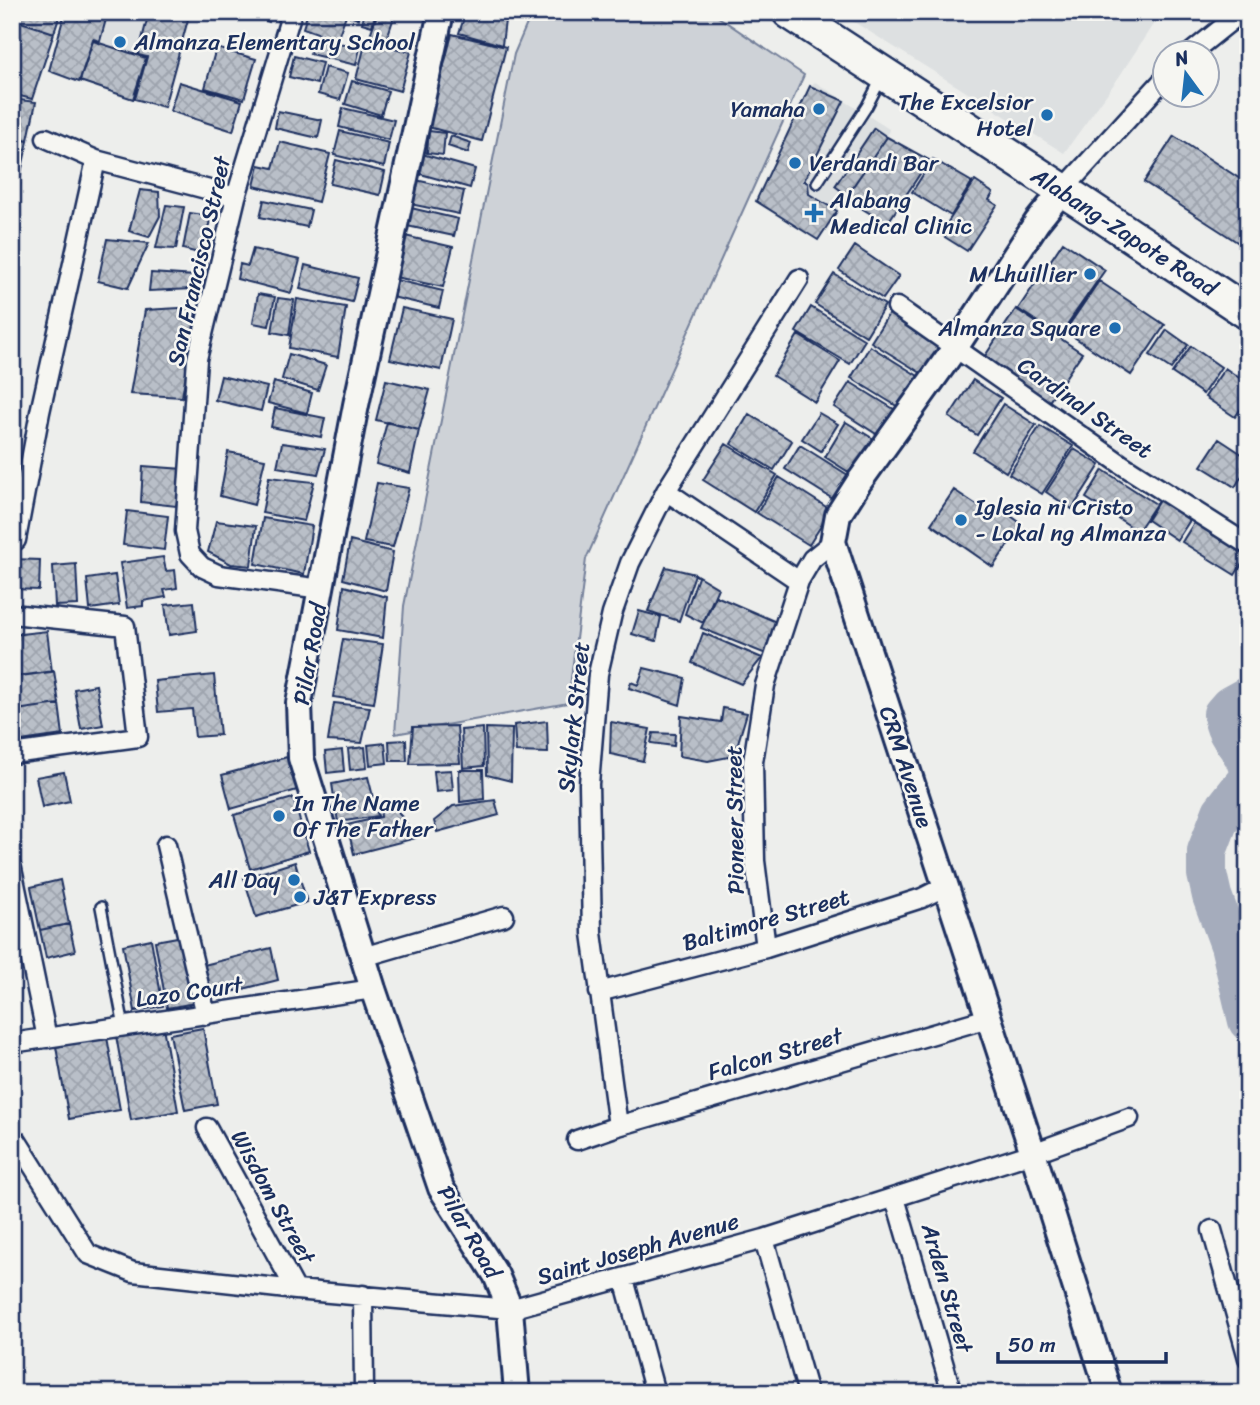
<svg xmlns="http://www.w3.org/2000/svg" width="1260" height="1405" viewBox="0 0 1260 1405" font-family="Sriracha,sans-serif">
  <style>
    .built { fill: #dde0e1 }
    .green { fill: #ced2d7; stroke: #74809a; stroke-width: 2 }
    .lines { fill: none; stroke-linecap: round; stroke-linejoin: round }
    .river { stroke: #a5acbc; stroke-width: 40 }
    .building { fill: url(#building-cross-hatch); stroke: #1b2f5e; stroke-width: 2 }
    .lane-casing { stroke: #1b2f5e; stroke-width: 14 }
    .street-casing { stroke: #1b2f5e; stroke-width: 23 }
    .secondary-casing { stroke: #1b2f5e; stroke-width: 30 }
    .highway-casing { stroke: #1b2f5e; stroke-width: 37 }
    .lane { stroke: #f6f6f2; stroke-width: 9 }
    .street { stroke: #f6f6f2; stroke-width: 18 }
    .secondary { stroke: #f6f6f2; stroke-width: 24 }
    .highway { stroke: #f6f6f2; stroke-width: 32 }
    .poi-dot { fill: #1f6fb2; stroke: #f6f6f2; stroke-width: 2.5 }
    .labels { text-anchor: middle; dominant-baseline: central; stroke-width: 5; stroke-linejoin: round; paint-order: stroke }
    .poi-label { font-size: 23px; fill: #1b2f5e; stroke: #f6f6f2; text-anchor: start }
    .street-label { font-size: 23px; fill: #1b2f5e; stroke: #f6f6f2 }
  </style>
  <defs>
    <pattern id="building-cross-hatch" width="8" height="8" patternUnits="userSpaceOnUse" patternTransform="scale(1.75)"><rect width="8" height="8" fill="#b9bfc8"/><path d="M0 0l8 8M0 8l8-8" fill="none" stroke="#9ea4ae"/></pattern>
  </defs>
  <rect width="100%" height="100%" fill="#edeeec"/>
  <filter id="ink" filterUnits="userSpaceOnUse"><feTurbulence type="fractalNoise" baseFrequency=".0143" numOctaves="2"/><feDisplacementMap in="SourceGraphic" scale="14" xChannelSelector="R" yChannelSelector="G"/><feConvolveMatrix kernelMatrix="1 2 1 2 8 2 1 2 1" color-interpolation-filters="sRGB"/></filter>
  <g filter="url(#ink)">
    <path class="built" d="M65,12H192L164,109L49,72Z
      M838,12H1161L1119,77L1064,153Z
      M815,82L889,129L887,137L818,240L756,201L810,86Z"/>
    <path class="green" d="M532,12H711L804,75L586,559L568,703L395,734L404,606L514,54Z"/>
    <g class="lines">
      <path class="river" d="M1248,696L1230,706L1223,714C1225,738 1243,746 1248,767
        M1248,779L1222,812L1207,851V874L1212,896L1230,945L1248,1021"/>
    </g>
    <path class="building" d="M12,12H61L54,33L12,19Z
      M65,12H108L100,41L93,39L79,82L49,71Z
      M149,12H190L164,107L135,99L147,57L138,55Z
      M245,12H273L269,22Z
      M308,12H360L358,19L346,15L337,40L303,28Z
      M365,12H376L372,26L362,23Z
      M378,12L394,17L385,44L369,38Z
      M466,12H506L502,45L459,33Z
      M12,19L54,33L32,99L12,94Z
      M452,34L506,47L482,141L428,127Z
      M314,37L360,48L356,65L310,54Z
      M93,41L146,58L133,99L80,81Z
      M366,41L411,52L400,91L356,79Z
      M216,48L256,59L244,99L205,88Z
      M294,56L322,63L317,84L289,77Z
      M325,67L348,73L340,100L318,94Z
      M352,81L388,91L381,115L345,104Z
      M179,82L242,101L233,131L170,111Z
      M810,86L844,101L804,181L808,183L809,194L837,211L818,240L756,201Z
      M12,99L36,102L28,140L12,136Z
      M343,108L394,120L389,140L339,127Z
      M278,111L322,120L318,138L275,128Z
      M874,128L887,137L847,195L835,186Z
      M340,131L389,143L384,167L334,155Z
      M429,131L445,133L443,155L427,153Z
      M451,136L471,143L468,153L448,146Z
      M1174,136L1248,184V249L1144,182Z
      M887,137L929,160L887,224L845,198Z
      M12,138L28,141L19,182L12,181Z
      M280,142L330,154L318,202L254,186L259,165L273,168Z
      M422,154L475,169L470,188L417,173Z
      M933,159L972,182L951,216L912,192Z
      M336,160L385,172L380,195L330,184Z
      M416,180L464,191L459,214L410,204Z
      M975,181L993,193L989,200L997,205L967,251L940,234Z
      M12,183L20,184L12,212Z
      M140,190L159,192L160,216L149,237L129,231Z
      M264,200L311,210L307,227L260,217Z
      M166,205L184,207L176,249L156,248Z
      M411,208L458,219L454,236L407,226Z
      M190,213L211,216L202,254L183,249Z
      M405,236L453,247L443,287L395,277Z
      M107,239L149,243L128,288L98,281Z
      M1063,242L1105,270L1059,336L1018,309Z
      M855,246L899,276L883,299L839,270Z
      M253,249L300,260L291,293L237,279L240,264L248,266Z
      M305,265L358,278L352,302L300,289Z
      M151,273L195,276L193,289L149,291Z
      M834,274L885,305L866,336L815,304Z
      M396,280L443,291L439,308L392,297Z
      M1099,281L1165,325L1131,375L1065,331Z
      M258,294L275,297L269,326L253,323Z
      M278,298L294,300L289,335L272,332Z
      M297,299L346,307L338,357L289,348Z
      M197,307L182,397L130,394L145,310Z
      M811,307L865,340L850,364L796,332Z
      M402,308L452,319L441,370L390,359Z
      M1016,309L1082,353L1046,406L981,362Z
      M890,312L943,345L924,375L871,342Z
      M1167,330L1188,345L1171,369L1150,355Z
      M798,335L840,361L815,402L773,376Z
      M870,346L923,379L903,410L851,378Z
      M1191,346L1221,367L1203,394L1172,373Z
      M289,354L326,365L318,390L282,379Z
      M1225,368L1248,384V399L1235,417L1205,397Z
      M221,376L267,387L261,411L215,400Z
      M386,380L430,390L419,430L376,420Z
      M973,380L1001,398L977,435L949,417Z
      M274,382L312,393L307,413L268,403Z
      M850,382L897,411L881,437L834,407Z
      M1003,404L1036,425L1006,472L973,451Z
      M275,408L325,418L321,437L271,427Z
      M819,413L838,424L821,451L802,439Z
      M749,414L792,441L774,470L731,444Z
      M387,422L419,430L410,473L376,464Z
      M846,422L877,441L855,476L825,457Z
      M1040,426L1073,446L1042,494L1009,474Z
      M1219,439L1248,458V466L1235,487L1201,466Z
      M282,443L325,449L318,474L277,467Z
      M726,444L777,475L754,512L703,480Z
      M800,445L856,480L841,504L785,469Z
      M1074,449L1100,465L1072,509L1046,492Z
      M228,452L265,459L254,505L220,496Z
      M143,466L183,469L176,506L141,502Z
      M1103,470L1156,504L1138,531L1086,498Z
      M269,477L314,482L304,521L262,513Z
      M779,477L831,510L809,545L757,513Z
      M377,483L409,488L393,547L364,542Z
      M954,490L995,517L1001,509L1022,524L993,567L931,524Z
      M1163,494L1194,514L1177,540L1147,520Z
      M127,511L168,516L164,550L123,545Z
      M263,518L312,526L304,574L255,564Z
      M1197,518L1248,550V555L1235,575L1182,542Z
      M216,521L256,526L251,566L231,564L208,552Z
      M350,541L393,552L386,591L343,579Z
      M163,557L166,571L175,570L177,588L164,590L166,597L143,601V606L127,608L120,563Z
      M12,559L40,560L39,590L12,589Z
      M76,564L78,605L55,606L53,566Z
      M666,567L695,574L679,621L648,611Z
      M695,574L718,588L703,623L685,614L698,577Z
      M115,575L119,605L90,609L87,579Z
      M344,586L387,597L383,638L338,630Z
      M716,596L781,624L766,654L701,628Z
      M194,602L197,631L169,635L165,605Z
      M639,611L661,617L656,641L632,634Z
      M47,631L52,672L12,677V635Z
      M703,633L762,658L741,684L692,663Z
      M343,639L383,644L374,703L333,697Z
      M644,668L685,678L680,705L629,688L631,682L638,685Z
      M54,671L59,704L16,710L12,677Z
      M214,675L220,735L195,737L192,709L158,712L155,681Z
      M96,685L103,725L81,729L74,689Z
      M334,703L370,707L362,743L328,741Z
      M59,704L63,735L21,741L16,710Z
      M723,708L747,713L734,756L708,761L679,756L681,716L721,722Z
      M547,721L548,753L516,752L514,725Z
      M611,722L650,729L643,761L610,754Z
      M457,726L460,763L410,764L413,727Z
      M483,728L484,766L463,768L461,730Z
      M486,728L512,729L511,781L487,775Z
      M653,733L675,734L674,746L651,743Z
      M406,740L407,761H390L389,741Z
      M385,743L387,763L370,765L368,745Z
      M365,747L367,768L350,770L348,749Z
      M342,750L344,771L327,773L325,752Z
      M287,757L297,790L231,809L222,775Z
      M451,770L453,790L436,792L434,771Z
      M459,770H483L484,799L460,802Z
      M64,772L70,801L42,807L36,777Z
      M368,777L378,816L338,822L332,784Z
      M293,798L309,851L250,869L234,815Z
      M495,800L499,815L437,832L434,821L453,806Z
      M395,807L416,838L354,854L347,825L381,817L380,808Z
      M295,862L307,902L256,917L244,878Z
      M60,880L69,924L40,930L31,887Z
      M69,924L75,951L46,958L40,930Z
      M183,936L195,1003L167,1008L155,941Z
      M151,939L163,1006L135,1011L123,945Z
      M271,948L278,980L208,998L200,966Z
      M162,1021L178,1111L131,1120L115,1030Z
      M203,1028L217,1104L185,1110L170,1034Z
      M107,1037L120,1110L69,1119L56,1047Z"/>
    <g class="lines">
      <defs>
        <path id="lane" d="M817,183L867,106L881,79
          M101,907L124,1026"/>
        <path id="street" d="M292,12L236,197L197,359L185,531L190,554L202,567L219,575L321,589
          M1192,52L1242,12
          M46,138L96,160L236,197
          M1062,191L1166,77
          M897,307L1121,464L1248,545
          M666,491L799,581
          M16,540L40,412L96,160
          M12,614L125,626L138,737L12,754
          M166,845L206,1015
          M12,869L47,1038
          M766,948L755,861L753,762L765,685L799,581L812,559L833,542
          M363,957L504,916
          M599,992L766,948L922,898L944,887
          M12,1043L373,989
          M618,1126L592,933L589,784L598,674L612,614L630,563L666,491L799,279
          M207,1128L296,1290
          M577,1140L618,1126L988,1018
          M17,1141L88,1254L133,1272L296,1290L510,1309L764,1239L1033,1153L1129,1118
          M895,1198L952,1393
          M1212,1230L1248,1358
          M764,1239L808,1393
          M624,1279L655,1393
          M363,1295L364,1393"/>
        <path id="secondary" d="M441,12L356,405L299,703L301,758L373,989L441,1188L496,1275L510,1309L517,1393
          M1062,191L1037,222L955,348L859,482L838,515L833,542L1033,1153L1109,1393"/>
        <path id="highway" d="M789,12L1084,204L1248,313"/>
      </defs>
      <use href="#lane" class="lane-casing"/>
      <use href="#street" class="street-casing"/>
      <use href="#secondary" class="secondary-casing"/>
      <use href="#highway" class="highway-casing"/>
      <use href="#lane" class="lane"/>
      <use href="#street" class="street"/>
      <use href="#secondary" class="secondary"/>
      <use href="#highway" class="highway"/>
    </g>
  </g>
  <g class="poi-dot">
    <circle cx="120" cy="42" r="7"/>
    <circle cx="819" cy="109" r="7"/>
    <circle cx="1047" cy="115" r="7"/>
    <circle cx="795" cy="163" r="7"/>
    <path d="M810.5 202.5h7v7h7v7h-7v7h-7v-7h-7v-7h7z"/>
    <circle cx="1090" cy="274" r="7"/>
    <circle cx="1115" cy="328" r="7"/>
    <circle cx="961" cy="520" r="7"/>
    <circle cx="279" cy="816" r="7"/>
    <circle cx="294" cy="880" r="7"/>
    <circle cx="300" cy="897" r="7"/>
  </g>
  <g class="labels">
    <g class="poi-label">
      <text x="134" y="42">Almanza Elementary School</text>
      <text x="1033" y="102" text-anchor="end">The Excelsior<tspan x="1033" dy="26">Hotel</tspan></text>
      <text x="805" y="109" text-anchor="end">Yamaha</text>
      <text x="809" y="163">Verdandi Bar</text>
      <text x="830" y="200">Alabang<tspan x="830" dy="26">Medical Clinic</tspan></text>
      <text x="1076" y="274" text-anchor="end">M Lhuillier</text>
      <text x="1101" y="328" text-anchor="end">Almanza Square</text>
      <text x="975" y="507">Iglesia ni Cristo<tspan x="975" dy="26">- Lokal ng Almanza</tspan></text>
      <text x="293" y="803">In The Name<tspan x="293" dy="26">Of The Father</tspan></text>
      <text x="280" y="880" text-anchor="end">All Day</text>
      <text x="314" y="897">J&amp;T Express</text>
    </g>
    <g class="street-label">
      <text transform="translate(1124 232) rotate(33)">Alabang-Zapote Road</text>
      <text transform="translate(199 261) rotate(-77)">San Francisco Street</text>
      <text transform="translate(1085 408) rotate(35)">Cardinal Street</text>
      <text transform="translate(310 654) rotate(-80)">Pilar Road</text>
      <text transform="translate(574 717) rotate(-84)">Skylark Street</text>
      <text transform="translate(906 767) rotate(72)">CRM Avenue</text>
      <text transform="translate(735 820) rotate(-91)">Pioneer Street</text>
      <text transform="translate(766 920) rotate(-16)">Baltimore Street</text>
      <text transform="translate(189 992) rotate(-8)">Lazo Court</text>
      <text transform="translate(775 1054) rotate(-16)">Falcon Street</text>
      <text transform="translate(273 1197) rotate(61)">Wisdom Street</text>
      <text transform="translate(469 1232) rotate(60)">Pilar Road</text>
      <text transform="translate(638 1249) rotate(-16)">Saint Joseph Avenue</text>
      <text transform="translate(947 1288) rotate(74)">Arden Street</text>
    </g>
  </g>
  <rect width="1260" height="1405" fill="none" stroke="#f6f6f2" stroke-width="42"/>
  <rect x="21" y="21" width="1218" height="1363" fill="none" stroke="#1b2f5e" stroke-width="2.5" filter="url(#ink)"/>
  <g transform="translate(1186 74) rotate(345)"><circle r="33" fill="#f6f6f2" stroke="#9ea6b7" stroke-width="2"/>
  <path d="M0-5L12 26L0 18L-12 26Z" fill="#1f6fb2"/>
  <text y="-10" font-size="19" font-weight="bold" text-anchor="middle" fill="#1b2f5e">N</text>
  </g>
  <path d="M998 1352v10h168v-10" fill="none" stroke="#1b2f5e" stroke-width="3.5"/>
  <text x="1008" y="1352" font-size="21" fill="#1b2f5e" stroke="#f6f6f2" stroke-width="5" paint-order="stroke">50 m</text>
</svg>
